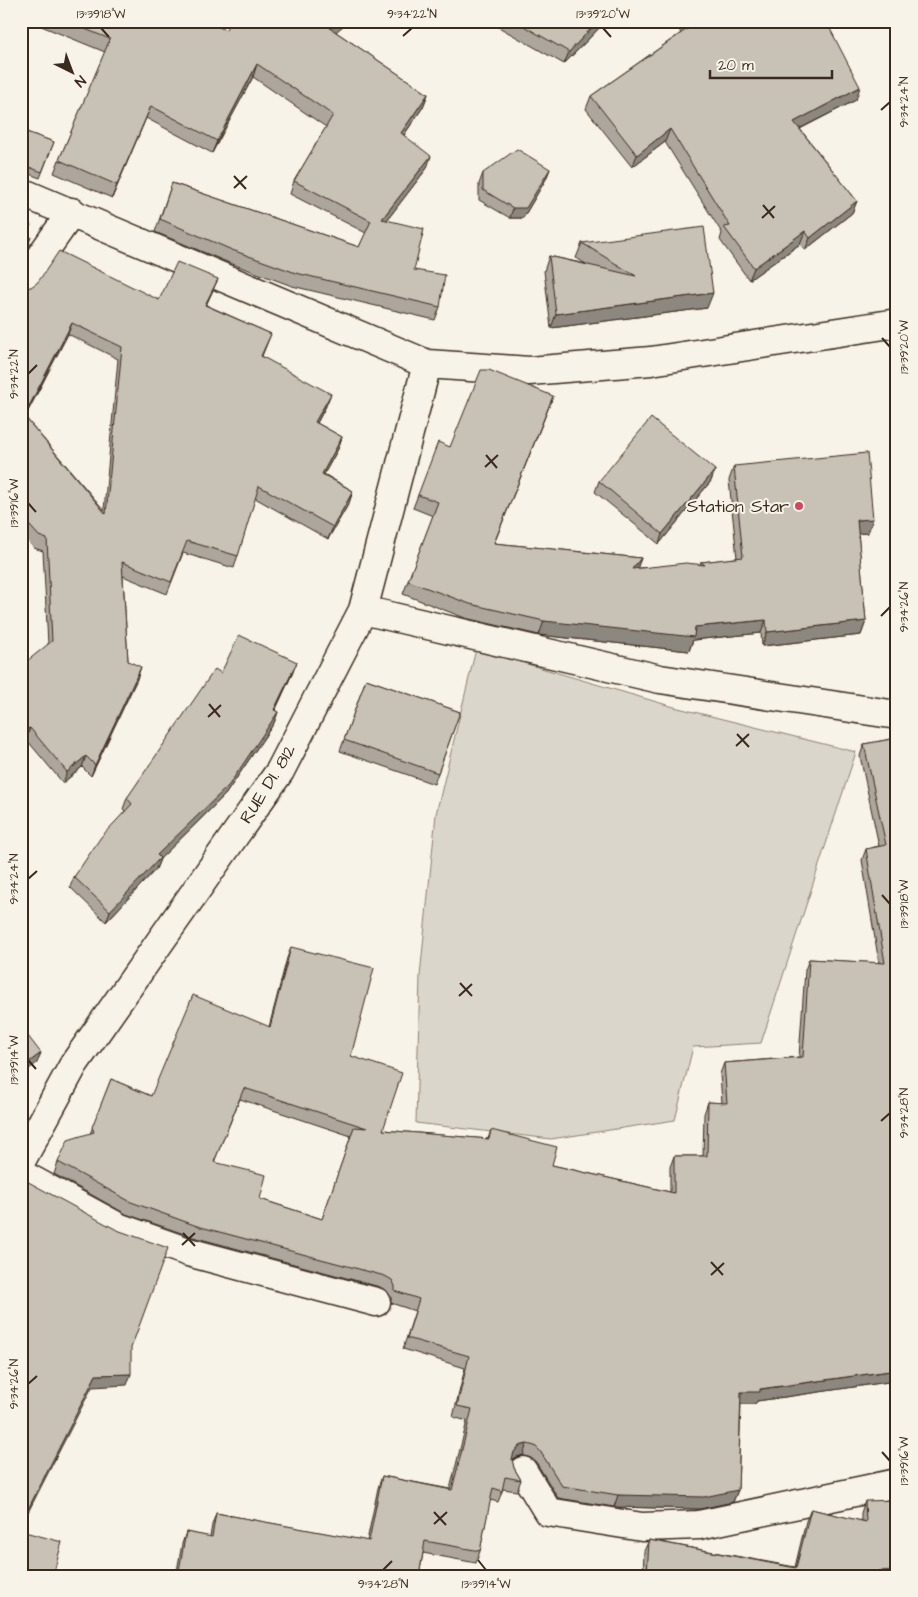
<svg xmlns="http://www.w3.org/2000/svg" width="918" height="1597" viewBox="0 0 918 1597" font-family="'Architects Daughter',sans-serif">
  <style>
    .green { fill: #dbd6cb; stroke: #8b8074 }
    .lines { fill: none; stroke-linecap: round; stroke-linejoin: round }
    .minor-casing { stroke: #3b2a1e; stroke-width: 31 }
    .minor { stroke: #f7f3e8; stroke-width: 28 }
    .wall { fill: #aca69d; stroke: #3b2a1e; fill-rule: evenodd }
    .shaded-wall { fill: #8c877f; stroke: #3b2a1e }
    .building { fill: #c8c1b6; stroke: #3b2a1e; fill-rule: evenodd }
    .ticks { fill: none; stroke: #3b2a1e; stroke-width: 2 }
    .poi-dot { fill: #d1495b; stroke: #f7f3e8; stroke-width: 2 }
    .labels { text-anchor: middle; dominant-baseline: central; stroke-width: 4; stroke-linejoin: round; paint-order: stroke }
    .poi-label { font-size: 18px; fill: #3b2a1e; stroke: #f7f3e8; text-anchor: end }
    .street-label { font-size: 18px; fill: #3b2a1e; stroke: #f7f3e8 }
    .neatline { fill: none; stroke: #3b2a1e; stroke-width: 2 }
    .ticks-label { font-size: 12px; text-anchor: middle; fill: #3b2a1e }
  </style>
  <rect width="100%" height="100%" fill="#f7f3e8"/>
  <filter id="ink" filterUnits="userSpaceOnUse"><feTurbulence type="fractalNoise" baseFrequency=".02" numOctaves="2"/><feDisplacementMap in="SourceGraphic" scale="10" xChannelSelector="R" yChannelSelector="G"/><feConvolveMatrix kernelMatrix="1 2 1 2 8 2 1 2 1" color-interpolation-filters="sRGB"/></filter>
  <g filter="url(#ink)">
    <path class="green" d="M476,649L674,707L856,752L761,1043L693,1047L675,1120L551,1139L416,1123L420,976L436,814Z"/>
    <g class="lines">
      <defs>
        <path id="minor" d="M21,192L427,364L529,371L651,361L897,323
          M21,284L72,212
          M363,610L660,679L897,715
          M21,1161L74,1064L280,771L363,610L427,364
          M21,1174L120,1228L188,1252L376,1302
          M523,1471L548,1512L642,1527L699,1525L897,1483"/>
      </defs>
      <use href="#minor" class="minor-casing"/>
      <use href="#minor" class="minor"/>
    </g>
    <path class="wall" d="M29,21H205L226,30L336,32L428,94L423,107L404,135L427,168L387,220L414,270L440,307L435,320L292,286L227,262L155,232L172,183L359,247L366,233L290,194L294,181L326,127L253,77L212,153L146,118L112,198L54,173L59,160L105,52Z
      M488,21H606L564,64Z
      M673,21H826L856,100L800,129L857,201L852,213L805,250L800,244L749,280L720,240L722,233L665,142L632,167L586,109L591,96L681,33Z
      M21,130L54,142L40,178L21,171Z
      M550,169L546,179L523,218H510L479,200V184L483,173Z
      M582,243L707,308L551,328L544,271L549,256L586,264L576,258Z
      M21,287L159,300L213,290L206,305L271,334L262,356L326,406L317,423L342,437L338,449L324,474L353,491L349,503L328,539L255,498L234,568L183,553L167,594L123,576L128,661L137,679L91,776L82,767L63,783L26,739L48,644L43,551L34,548L21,533ZM68,334L118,359L104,510L25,417Z
      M553,396L494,543L641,558L637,568L700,565L701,562L737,558L729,480L734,466L868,533H858L866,621L861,635L762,646L761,633L693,640L689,651L539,635L465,618L403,594L433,516L413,508L418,495L450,447Z
      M715,470L711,481L659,544L595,492L599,481Z
      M293,672L275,711L278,712L274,723L225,795L160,859L156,869L106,922L70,887L74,877L125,811L123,809L127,798L221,673Z
      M366,679L460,712L434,784L340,751Z
      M897,738V1396L895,1381L757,1401L755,1404H741L738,1490L733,1502L700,1509L614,1507L558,1498L536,1462L531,1458L523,1455L514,1458L512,1461L514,1468L521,1480L517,1491L503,1489L498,1502L490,1500L480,1551L476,1563L423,1553L419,1576H176L182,1544L186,1532L210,1537L212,1525L216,1513L367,1541L378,1488L382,1476L450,1489L467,1421L453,1417L465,1368L403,1349L415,1311L391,1303V1297L387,1291L380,1287L193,1237L126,1214L54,1174L58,1162L90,1134L111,1079L151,1096L269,1027L287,958L291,947L351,1056L383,1130L488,1139L491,1130L552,1165L670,1192V1167L674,1156H703L704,1114L708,1102L722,1103L720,1074L724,1063L799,1057L805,970L809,959L879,963L862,860L866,849L879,846L860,756L864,744ZM240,1099L351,1136L322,1219L260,1199L214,1162Z
      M865,1501L897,1576H643L644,1551L649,1540L795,1567L806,1521L811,1509L861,1521V1513Z"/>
    <path class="shaded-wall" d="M338,21H349L325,41L330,28Z
      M598,21H606L564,64L569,52Z
      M257,64L253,77L212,153L217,141Z
      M860,87L856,100L789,134L794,122Z
      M428,94L423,107L397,145L401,133Z
      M151,106L146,118L112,198L117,185Z
      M670,129L665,142L632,167L637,155Z
      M431,156L427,168L378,232L382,219Z
      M550,169L546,179L523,218H510L513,208Z
      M857,201L852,213L805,250L810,238Z
      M805,231L800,244L749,280L754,268Z
      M31,237L27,249L21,257V251Z
      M218,279L213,290L201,316L205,305Z
      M713,293L707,308L551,328L556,314Z
      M72,323L68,334L21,424L24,416Z
      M331,394L326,406L311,434L315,422Z
      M553,396L548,409L489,556L494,543Z
      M342,437L338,449L318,485L322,474Z
      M715,470L711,481L659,544L662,534Z
      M353,491L349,503L328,539L333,527Z
      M873,519L868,533L852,534L857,520Z
      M641,558L636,572L632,569Z
      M766,620L761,633L693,640L689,651L539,635L544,621L695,627Z
      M866,621L861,635L762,646L767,632Z
      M297,662L293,672L270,721L274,710Z
      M141,667L137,679L91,776L95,765Z
      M278,712L274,723L225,795L160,859L156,869L106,922L110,911Z
      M30,728L26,739L21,741V731Z
      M86,756L82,767L63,783L67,772Z
      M41,1053L37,1063L21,1075V1068Z
      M897,1370V1375L895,1381L757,1401L755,1404H737L741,1392Z
      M131,1374L127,1385L92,1387L21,1526V1523L96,1375Z
      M527,1444L523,1455L514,1458L510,1463L514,1452L519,1446Z
      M738,1490L733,1502L700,1509L614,1507L618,1495Z
      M897,1570V1576H877L879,1571Z"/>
    <path class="building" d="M21,21H27L21,42Z
      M65,21H205L226,30L229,21H338L330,28L428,94L401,133L431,156L382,219L424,229L414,270L445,275L440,307L296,273L232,250L160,219L172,183L359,247L371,221L294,181L333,115L257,64L217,141L151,106L117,185L59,160L110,39Z
      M515,21H598L569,52Z
      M686,21H826L860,87L794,122L857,201L810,238L805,231L754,268L724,227L730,226L670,129L637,155L591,96L690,27Z
      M21,130L54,142L42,172L21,164Z
      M517,149L550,169L526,208H513L483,190V173Z
      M21,219L31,225L25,235L31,237L21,251Z
      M704,227L713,293L556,314L549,256L636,276L582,243Z
      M59,251L159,300L177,262L218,279L205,305L271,334L261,356L331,394L315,422L342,437L322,474L353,491L333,527L259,486L238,556L187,541L171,582L122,562L128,661L141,667L95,765L86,756L67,772L30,728L21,731V666L52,641L47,539L39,536L21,516V287L23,288L31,287L38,282ZM72,323L122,347L106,514L24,416Z
      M481,370H489L553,396L494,543L641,558L632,569L686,563L705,565L701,562L743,557L734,466L867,453L873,519L857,520L866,621L767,632L766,620L695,627L694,637L544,621L470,604L408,581L438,502L418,495L438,442L450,447Z
      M651,418L715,470L662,534L599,481Z
      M239,635L297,662L274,710L278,712L229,785L157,855L160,858L110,911L74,877L101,837L132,804L127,798L215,669L221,673Z
      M366,679L460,712L438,773L344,740Z
      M897,738V1370L760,1389V1392H741L738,1490L704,1497L618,1495L562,1486L540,1451L535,1446L527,1444L519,1446L514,1452L512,1459L514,1468L521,1480L505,1477L502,1491L493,1488L480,1551L425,1541L419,1576H178L186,1532L212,1537L216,1513L369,1541L382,1476L452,1490L472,1409L457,1406L469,1356L407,1338L419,1299L395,1291V1286L392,1280L385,1276L197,1226L131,1202L58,1162L68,1140L94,1132L92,1127L111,1079L151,1096L193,995L270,1027L291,947L374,968L351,1056L402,1073L383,1130L489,1139L491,1130L557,1147L552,1165L674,1193V1156H707L708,1102L727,1103L724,1063L803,1057L809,959L885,963L866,849L886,845L864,744ZM244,1088L367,1128L354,1127L322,1219L260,1199L266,1175L214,1162Z
      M21,1027L41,1053L21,1068Z
      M21,1178L117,1230L168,1248L131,1348V1374L96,1375L21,1523Z
      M897,1500V1570L879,1571L878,1576H647L649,1540L796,1568L811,1509L866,1522L865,1501Z
      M21,1531L62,1542L53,1576H21Z"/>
  </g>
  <path class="ticks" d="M101,28L109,37M603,28L611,37M403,36L412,28M881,110L890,102M234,176L246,189M234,188L247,176M763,205L774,218M762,218L775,206M882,338L890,347M28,374L37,365M486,455L497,468M485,467L498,455M28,503L36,512M881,616L890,607M209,704L220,717M208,717L221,705M737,734L749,747M736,746L749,734M28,879L37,871M882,895L890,904M460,983L472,996M459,996L472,984M28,1060L36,1069M881,1121L890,1113M183,1233L195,1246M182,1245L195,1233M711,1262L723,1275M711,1275L724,1263M28,1384L37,1376M882,1452L890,1461M434,1512L446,1525M434,1524L447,1512M478,1560L486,1570M383,1570L392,1561"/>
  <circle class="poi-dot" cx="799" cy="506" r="5"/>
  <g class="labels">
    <g class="poi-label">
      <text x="789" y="506">Station Star</text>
    </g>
    <g class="street-label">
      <text transform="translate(268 784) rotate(-58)">RUE DI. 812</text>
    </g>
  </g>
  <rect width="918" height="1597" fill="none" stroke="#f7f3e8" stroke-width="55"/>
  <g transform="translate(72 72) rotate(138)" stroke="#f7f3e8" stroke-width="4" paint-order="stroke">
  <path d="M0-4L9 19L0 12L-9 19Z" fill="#3b2a1e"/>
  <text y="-8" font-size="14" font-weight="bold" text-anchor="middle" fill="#3b2a1e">N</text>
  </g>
  <path d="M710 70v8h122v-8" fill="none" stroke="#3b2a1e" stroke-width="2.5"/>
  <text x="718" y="70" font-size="15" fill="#3b2a1e" stroke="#f7f3e8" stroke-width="4" paint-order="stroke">20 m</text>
  <rect x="28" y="28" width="862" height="1542" class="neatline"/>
  <g class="ticks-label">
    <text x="101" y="18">13°39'18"W</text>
    <text x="412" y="18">9°34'22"N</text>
    <text x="603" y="18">13°39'20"W</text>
    <text transform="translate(904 102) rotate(-90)" y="4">9°34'24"N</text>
    <text transform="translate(904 347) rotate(-90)" y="4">13°39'20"W</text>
    <text transform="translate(14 374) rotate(-90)" y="4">9°34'22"N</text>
    <text transform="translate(14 503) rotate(-90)" y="4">13°39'16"W</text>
    <text transform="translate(904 607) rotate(-90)" y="4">9°34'26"N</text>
    <text transform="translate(14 879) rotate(-90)" y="4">9°34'24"N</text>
    <text transform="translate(904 904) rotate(-90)" y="4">13°39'18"W</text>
    <text transform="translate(14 1060) rotate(-90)" y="4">13°39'14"W</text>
    <text transform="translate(904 1113) rotate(-90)" y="4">9°34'28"N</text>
    <text transform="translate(14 1384) rotate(-90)" y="4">9°34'26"N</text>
    <text transform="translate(904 1461) rotate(-90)" y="4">13°39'16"W</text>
    <text x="383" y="1588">9°34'28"N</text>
    <text x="486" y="1588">13°39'14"W</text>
  </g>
</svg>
